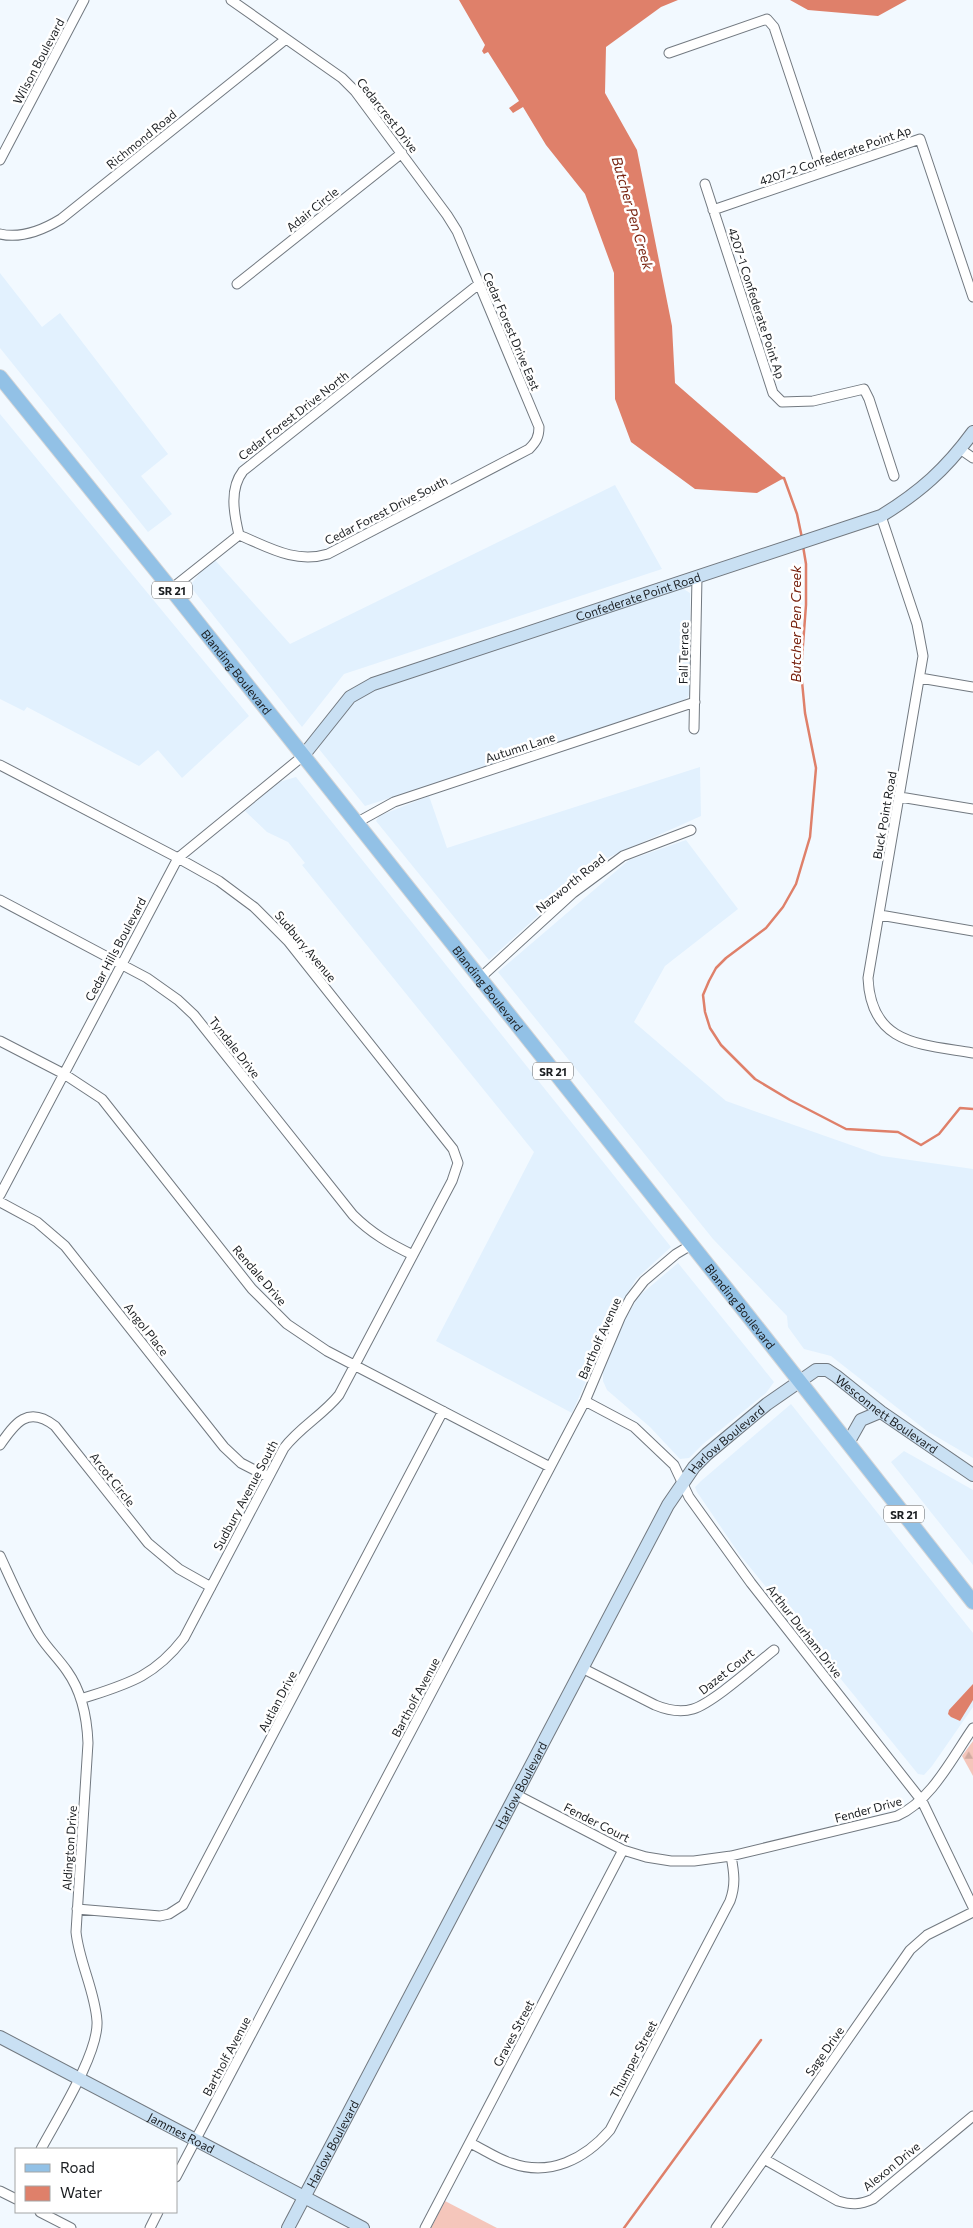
<svg xmlns="http://www.w3.org/2000/svg" width="973" height="2228" viewBox="0 0 973 2228" font-family="Commissioner,sans-serif">
  <style>
    .built { fill: #e2f1fe }
    .green { fill: #f5c6bb }
    .forest { fill: url(#forest-firs) }
    .water { fill: #df806a }
    .lines { fill: none; stroke-linecap: round; stroke-linejoin: round }
    .stream { stroke: #df806a; stroke-width: 2.5 }
    .street-casing { stroke: #727980; stroke-width: 11 }
    .secondary-casing { stroke: #727980; stroke-width: 14 }
    .primary-casing { stroke: #d6d6d7; stroke-width: 16 }
    .street { stroke: #fff; stroke-width: 9 }
    .secondary { stroke: #c9e0f3; stroke-width: 12 }
    .primary { stroke: #92c1e6; stroke-width: 14 }
    .labels { text-anchor: middle; dominant-baseline: central; stroke-width: 5; stroke-linejoin: round; paint-order: stroke }
    .shield { fill: #fff; stroke: #5f6163; stroke-width: 1 }
    .shield-label { font-size: 11px; font-weight: bold; fill: #1a1d20 }
    .street-label { font-size: 12px; fill: #1a1d20; stroke: #fff }
    .water-label { font-size: 14px; font-style: italic; fill: #792411; stroke: #fff }
  </style>
  <defs>
    <pattern id="forest-firs" width="22" height="20" patternUnits="userSpaceOnUse" patternTransform="scale(1.25)"><rect width="22" height="20" fill="#f5c6bb"/><path d="M5 1l3.5 6h-7zM16 11l3.5 6h-7z" fill="#d1aaa0"/></pattern>
  </defs>
  <rect width="100%" height="100%" fill="#f2f9ff"/>
  <path class="built" d="M0,273L42,327L60,313L168,454L141,476L172,514L148,532L0,348Z
    M0,414L249,716L182,778L158,750L139,766L27,707L24,711L0,699Z
    M615,485L662,569L344,674L302,727L190,586L201,571L215,560L290,644Z
    M682,588L690,593V694L682,704L365,806L319,749L320,744L359,697L408,677Z
    M700,767L701,816L596,863L489,960L376,821L379,816L429,796L447,848Z
    M296,777L671,1247L636,1279L616,1313L572,1413L436,1341L534,1152L302,865L305,863L288,842L267,832L245,811L279,782Z
    M686,840L738,909L665,966L634,1022L726,1101L882,1156L973,1169V1458L927,1431L831,1356L804,1349L788,1327L787,1316L713,1239L498,972L629,860Z
    M678,1263L774,1382L766,1393L703,1444L689,1458L680,1459L650,1427L607,1390L603,1381V1372L623,1322L639,1296Z
    M791,1404L973,1633V1707L932,1766L924,1775L918,1774L740,1555L697,1492L695,1487L701,1481Z
    M904,1451L973,1490V1565L891,1462Z"/>
  <path class="green" d="M445,2201L497,2228H431Z"/>
  <path class="forest" d="M973,1741V1776L962,1756Z"/>
  <path class="water" d="M459,0H678L661,7L606,47L605,93L637,150L672,326L675,383L784,478L757,493L695,489L631,442L615,399L614,273L585,194L546,145L523,107L513,113L509,108L519,101L488,52L484,54L482,51L485,45Z
    M790,0H907L878,16L808,10Z
    M973,1684V1700L960,1721L951,1717L948,1714L949,1710Z"/>
  <g class="lines">
    <path class="stream" d="M782,478H784L797,514L802,538
      M803,546L806,564V605L801,671L805,713L816,768L810,837L796,884L783,907L766,928L726,958L716,968L709,981L703,995L705,1012L710,1028L721,1045L755,1079L790,1100L846,1129L898,1132L921,1145L939,1134L960,1108L973,1109
      M624,2228L761,2040"/>
    <defs>
      <path id="street" d="M231,0L342,78L355,91L447,215L457,231L539,427C539,437 536,442 529,449L328,554C295,564 268,547 239,535
        M669,53L767,19L774,27L822,171
        M0,160L84,0
        M705,184L773,393L782,402L813,401L864,389L869,399L894,476
        M713,210L920,139L973,297
        M0,234C22,239 43,230 61,219L286,39
        M237,284L402,153
        M960,449L973,458
        M881,516L917,624L923,656L868,978C871,1045 920,1044 973,1053
        M239,535C234,514 229,489 243,471L479,284
        M171,589L239,535
        M920,678L973,687
        M694,729L697,577
        M0,765L178,858L219,881L254,907L288,941L453,1149L458,1163L452,1181L339,1395C323,1415 300,1427 284,1448L184,1638C153,1678 127,1684 81,1699
        M900,797L973,809
        M356,823L394,802L695,702
        M0,900L147,978L178,1000L194,1015L353,1215C371,1233 390,1244 413,1255
        M880,915L973,931
        M480,978L573,893L623,856L691,830
        M0,1041L64,1074L102,1099L252,1289L287,1324L327,1351L550,1467
        M0,1195L178,858L303,756
        M0,1202L37,1222L65,1246L224,1447L241,1463L268,1477
        M585,1401L634,1427L674,1465L689,1497L751,1583L922,1801L973,1907
        M0,1445C15,1423 28,1405 55,1426L148,1543L179,1569L211,1587
        M0,1556C12,1582 24,1610 39,1635C47,1648 58,1658 67,1671C82,1692 87,1717 88,1743L76,1932C79,1962 95,1991 97,2021C99,2053 57,2119 41,2149
        M582,1668L655,1705C667,1710 680,1713 693,1709C713,1703 755,1665 774,1650
        M515,1794L623,1850L646,1857L671,1861H694L731,1856L897,1816C931,1801 952,1758 973,1728
        M77,1909L160,1916L169,1914L183,1905L443,1411
        M470,2143C483,2149 497,2159 511,2163C550,2177 585,2159 610,2130L730,1901C736,1885 734,1872 731,1856
        M764,2159L838,2201C851,2205 860,2205 873,2199L973,2116
        M176,2177L585,1401L620,1318L630,1299L644,1281L676,1254L691,1245
        M0,2191L16,2199
        M40,2212L71,2228
        M150,2228L158,2212
        M425,2228L623,1850
        M716,2228L910,1950L927,1935L973,1912"/>
      <g id="secondary">
        <path id="s1" d="M303,756L350,697L373,684L881,516C920,492 946,469 973,432"/>
        <path d="M848,1443L861,1420L880,1412"/>
        <path id="s2" d="M0,2037L363,2228"/>
        <path id="s3" d="M288,2228L668,1505L694,1467L707,1454L767,1404L816,1370H827L836,1376L881,1412L973,1475"/>
      </g>
      <g id="primary">
        <path id="s4" d="M0,377L171,589L749,1317L973,1602"/>
      </g>
    </defs>
    <use href="#street" class="street-casing"/>
    <use href="#secondary" class="secondary-casing"/>
    <use href="#primary" class="primary-casing"/>
    <use href="#street" class="street"/>
    <use href="#secondary" class="secondary"/>
    <use href="#primary" class="primary"/>
  </g>
  <g class="labels">
    <g class="shield">
      <rect x="152" y="581.5" width="40" height="17" rx="4"/>
      <rect x="533" y="1062.5" width="40" height="17" rx="4"/>
      <rect x="884" y="1505.5" width="40" height="17" rx="4"/>
    </g>
    <g class="shield-label">
      <text x="172" y="590">SR 21</text>
      <text x="553" y="1071">SR 21</text>
      <text x="904" y="1514">SR 21</text>
    </g>
    <g class="street-label">
      <text transform="translate(38 61) rotate(-62)">Wilson Boulevard</text>
      <text transform="translate(388 115) rotate(52)">Cedarcrest Drive</text>
      <text transform="translate(141 139) rotate(-39)">Richmond Road</text>
      <text transform="translate(835 155) rotate(-19)">4207-2 Confederate Point Ap</text>
      <text transform="translate(312 209) rotate(-39)">Adair Circle</text>
      <text transform="translate(757 303) rotate(72)">4207-1 Confederate Point Ap</text>
      <text transform="translate(512 331) rotate(67)">Cedar Forest Drive East</text>
      <text transform="translate(293 415) rotate(-38)">Cedar Forest Drive North</text>
      <text transform="translate(386 510) rotate(-27)">Cedar Forest Drive South</text>
      <text stroke="none"><textPath href="#s1" startOffset="381">Confederate Point Road</textPath></text>
      <text transform="translate(683 653) rotate(-89)">Fall Terrace</text>
      <text stroke="none"><textPath href="#s4" startOffset="378">Blanding Boulevard</textPath></text>
      <text transform="translate(520 747) rotate(-18)">Autumn Lane</text>
      <text transform="translate(884 815) rotate(-80)">Buck Point Road</text>
      <text transform="translate(570 883) rotate(-39)">Nazworth Road</text>
      <text transform="translate(306 946) rotate(50)">Sudbury Avenue</text>
      <text transform="translate(115 949) rotate(-62)">Cedar Hills Boulevard</text>
      <text stroke="none"><textPath href="#s4" startOffset="782">Blanding Boulevard</textPath></text>
      <text transform="translate(235 1047) rotate(52)">Tyndale Drive</text>
      <text transform="translate(260 1275) rotate(49)">Rendale Drive</text>
      <text stroke="none"><textPath href="#s4" startOffset="1188">Blanding Boulevard</textPath></text>
      <text transform="translate(147 1329) rotate(52)">Angol Place</text>
      <text transform="translate(599 1338) rotate(-66)">Bartholf Avenue</text>
      <text stroke="none"><textPath href="#s3" startOffset="1104">Wesconnett Boulevard</textPath></text>
      <text stroke="none"><textPath href="#s3" startOffset="905">Harlow Boulevard</textPath></text>
      <text transform="translate(113 1479) rotate(52)">Arcot Circle</text>
      <text transform="translate(245 1495) rotate(-62)">Sudbury Avenue South</text>
      <text transform="translate(805 1631) rotate(52)">Arthur Durham Drive</text>
      <text transform="translate(726 1671) rotate(-38)">Dazet Court</text>
      <text transform="translate(415 1697) rotate(-62)">Bartholf Avenue</text>
      <text transform="translate(277 1701) rotate(-62)">Autlan Drive</text>
      <text stroke="none"><textPath href="#s3" startOffset="500">Harlow Boulevard</textPath></text>
      <text transform="translate(868 1809) rotate(-15)">Fender Drive</text>
      <text transform="translate(597 1822) rotate(27)">Fender Court</text>
      <text transform="translate(69 1848) rotate(-86)">Aldington Drive</text>
      <text transform="translate(513 2033) rotate(-62)">Graves Street</text>
      <text transform="translate(824 2051) rotate(-55)">Sage Drive</text>
      <text transform="translate(226 2056) rotate(-62)">Bartholf Avenue</text>
      <text transform="translate(633 2059) rotate(-62)">Thumper Street</text>
      <text stroke="none"><textPath href="#s2" startOffset="205">Jammes Road</textPath></text>
      <text stroke="none"><textPath href="#s3" startOffset="95">Harlow Boulevard</textPath></text>
      <text transform="translate(891 2166) rotate(-39)">Alexon Drive</text>
    </g>
    <g class="water-label">
      <text transform="translate(633 213) rotate(74)">Butcher Pen Creek</text>
      <text transform="translate(795 624) rotate(-90)">Butcher Pen Creek</text>
    </g>
  </g>
  <rect x="15" y="2148" width="162" height="65" fill="#ffffff" stroke="#a3a5a6"/>
  <rect x="25" y="2164" width="25" height="8" fill="#92c1e6" stroke="#a3a5a6"/>
  <text x="60" y="2173" font-size="15" fill="#1a1d20">Road</text>
  <rect x="25" y="2186" width="25" height="15" fill="#df806a" stroke="#a3a5a6"/>
  <text x="60" y="2198" font-size="15" fill="#1a1d20">Water</text>
</svg>
